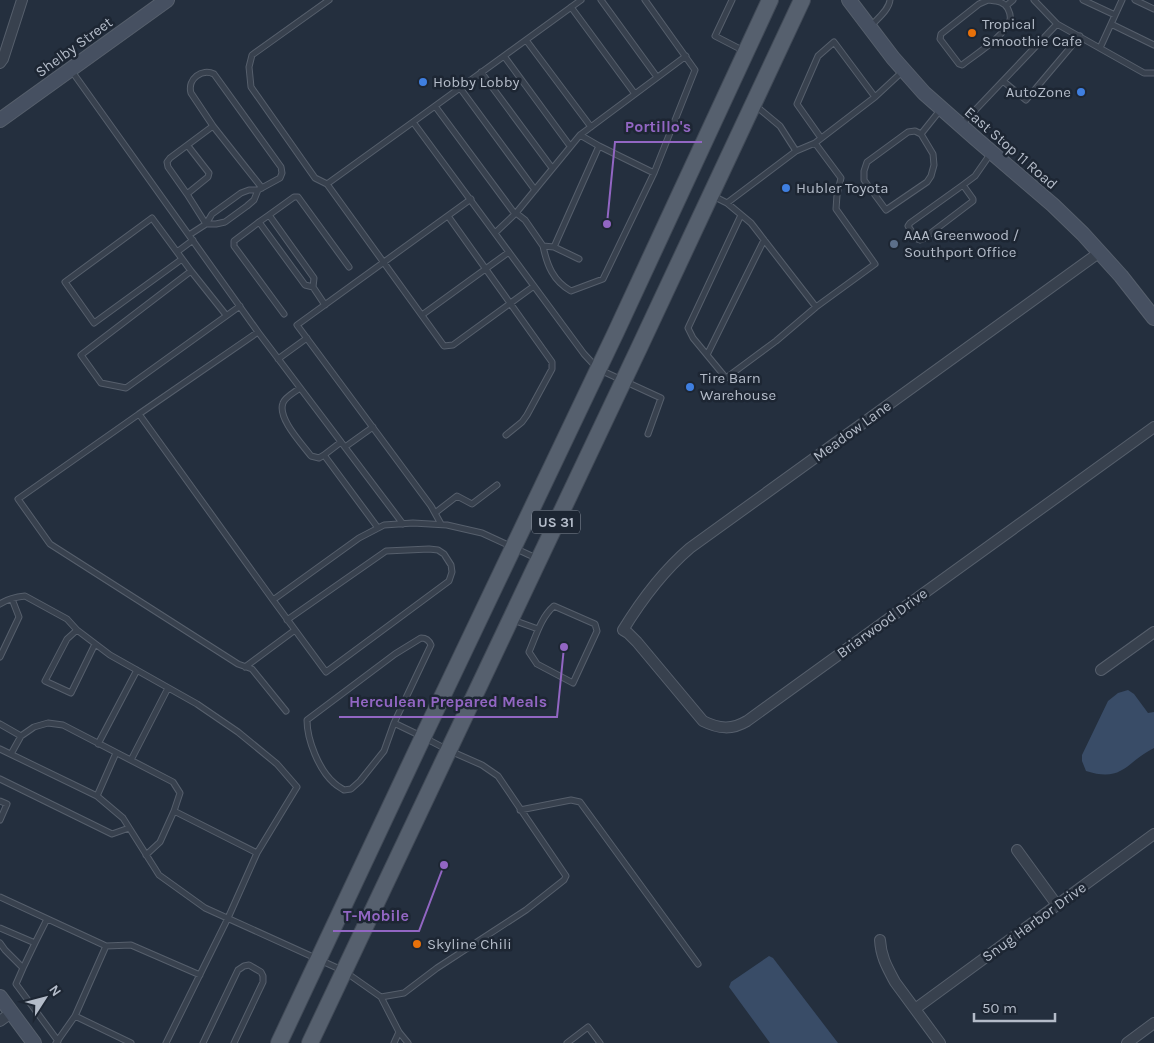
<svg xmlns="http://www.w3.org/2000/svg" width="1154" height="1043" viewBox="0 0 1154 1043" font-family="Karla,sans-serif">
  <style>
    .water { fill: #394c67 }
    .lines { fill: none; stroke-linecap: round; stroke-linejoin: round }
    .lane-casing { stroke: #565f6c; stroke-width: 7 }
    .street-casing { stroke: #565f6c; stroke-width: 12 }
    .secondary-casing { stroke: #565f6c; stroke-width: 16 }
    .primary-casing { stroke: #414a57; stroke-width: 18 }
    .lane { stroke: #38414e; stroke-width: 5 }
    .street { stroke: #38414e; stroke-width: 10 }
    .secondary { stroke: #465061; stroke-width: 14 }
    .primary { stroke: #56606e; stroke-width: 16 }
    .food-dot { fill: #e8710a; stroke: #1d2633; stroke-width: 2 }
    .shop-dot { fill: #3f7fe0; stroke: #1d2633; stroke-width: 2 }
    .service-dot { fill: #5c6f8a; stroke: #1d2633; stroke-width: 2 }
    .labels { text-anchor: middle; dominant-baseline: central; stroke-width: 5; stroke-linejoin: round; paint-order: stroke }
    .shield { fill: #1d2633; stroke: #878f9c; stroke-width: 1 }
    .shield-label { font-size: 14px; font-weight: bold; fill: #b4bcc9 }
    .poi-label { font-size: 15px; fill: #b4bcc9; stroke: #1d2633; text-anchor: start }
    .street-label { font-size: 15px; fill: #b4bcc9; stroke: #1d2633 }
    .leader { fill: none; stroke: #9266c3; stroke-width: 2 }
    .callout-dot { fill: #9266c3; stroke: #1d2633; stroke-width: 2 }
    .callout-label { font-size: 16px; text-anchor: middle; font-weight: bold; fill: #9266c3; stroke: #1d2633; stroke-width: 5; stroke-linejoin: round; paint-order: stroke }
  </style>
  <rect width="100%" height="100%" fill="#242f3e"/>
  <path class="water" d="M1128,690L1134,694L1148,713L1154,712V748C1126,762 1123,783 1086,771L1082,761V755L1108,701L1118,693Z
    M769,956L773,958L838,1043H770L729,987L731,982Z"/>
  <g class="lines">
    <defs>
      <path id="lane" d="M329,0L252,55L249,67L251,87L315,178L327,184L413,122L584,354L598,369L661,398L648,434
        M601,0L657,77
        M732,0L715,36L744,51
        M988,0C996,1 1004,1 1008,9C1010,13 1011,16 1010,20C1004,37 976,54 962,65L959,64L940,39L941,34L979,4Z
        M1034,0L1057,24L1144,73H1154
        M1083,0L1115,15
        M1135,0L1154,9
        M1006,6L1013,0
        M571,7L635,94
        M1111,24L1154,45
        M870,27C877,19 889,10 890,0
        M526,40L591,127
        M1100,48L1122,0
        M504,56L570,146
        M71,70L258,332L403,524
        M481,72L552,168
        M1003,81L1026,100L1080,36
        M460,88L535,190
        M435,106L515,214
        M413,122L581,0
        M961,125L1057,24
        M915,131L921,134L933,154L934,165L931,176L927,182L886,210L864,180V171L867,162L908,132Z
        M921,134L941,109
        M821,138L797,104L818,56L834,42L875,97
        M599,146L654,173
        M796,151L815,143
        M327,184L444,346L453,345L534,286
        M963,185L973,199V201L923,239L920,240L917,239L908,226L910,223L963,185L975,176L991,153
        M187,194L208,177L209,173L188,146
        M713,196L727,203L796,151L780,126L756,106
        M727,203L751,223L816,307L875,264L836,209L837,195L841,178L815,143L875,97L903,71
        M516,213L580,135L686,56
        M269,215L294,197H298L349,267
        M741,215L688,328L693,338L726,378L776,341L816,307
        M448,216L552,362V369L527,415L522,422L506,435
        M259,222L269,215L314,278L313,287
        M206,224H216L225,222L247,206L254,200L258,190L280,178L282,173L281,167L214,74C202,68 187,79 191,93L213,126L262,188
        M206,224L187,194L168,167L167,162L170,158L213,126
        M495,233L516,213L525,220L543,246L554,247L579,259
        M189,235L206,224L212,214L241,193L249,190H258
        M543,246C547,265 553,281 571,291L603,279L654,173L695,70L645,0
        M554,247L599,146L580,135
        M177,252L193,240
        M182,259L94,323L65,282L152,218L191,271
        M284,314L234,246V241L259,222L305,285L313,287L325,305
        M226,315L191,271L81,355L101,383L126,388L240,306
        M422,315L509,252
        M258,332L139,414L273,600L359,538L384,525L413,523L447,525L482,533L536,558
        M707,355L764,240
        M278,359L307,338
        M300,388C295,392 285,397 283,403C277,418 302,444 311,456L319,458L324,455L378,528
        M139,414L18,499L50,544L238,664L252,669L286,711
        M345,447L373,427
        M324,455L341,442
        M435,513L457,496L472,504L497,485
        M441,524L431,506L297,325L471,199
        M273,600L326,672L449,581L452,572L451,565L444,554L438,550L429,549L386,551L287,620
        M0,604C7,599 16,597 25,596L67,619L77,630L110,655L197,704L238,732L277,764L297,787L257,853
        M554,606L595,624L597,631L573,683L537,664L529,652C536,636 541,617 554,606Z
        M513,620L538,629
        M77,630L67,639L45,681L71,693L95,644
        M421,638C426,638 429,640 431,645L394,723L384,751L360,781L351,789L344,790C341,788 337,786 334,783C319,770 307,740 307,720L395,654Z
        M0,657L19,617L12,599
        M245,667L295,630
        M0,724L21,736
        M98,744L137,670
        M0,749L97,796L123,818L159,875L205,908L344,971L381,997L404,993L437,968L526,910L564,880L566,876L498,776L482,765L448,750L423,737L394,723
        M11,754L21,736L34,727L48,723L63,725L173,782L180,793L174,811
        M131,760L168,688
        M0,779L112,834L129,828
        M97,796L116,753
        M0,801L7,804L0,820
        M520,810L571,800L580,802L698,964
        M146,855L160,842L174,811L257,853L228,918L166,1043
        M0,897L106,946L131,945L200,975
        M0,928L35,943L47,919
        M0,943L5,950L23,968L16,984L58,1041
        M23,968L35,943
        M381,997L399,1032L408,1043
        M75,1016L106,946
        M56,1043L75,1016L131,1043
        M203,1043L238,970L244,966L249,965L261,972L263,976V982L234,1043
        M394,1043L399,1032
        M567,1043L588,1027L600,1043"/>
      <path id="street" d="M0,63L3,59L22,0
        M1100,252L690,548C662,572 642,599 623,630L628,633L637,642L703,721C719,729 732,730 747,721L1154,427
        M1101,670L1154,632
        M1017,850L1057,905
        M880,940C881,957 887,967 895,982L940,1043
        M915,1009L1154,834
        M0,1021L11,1013
        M1127,1043L1154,1023"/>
      <path id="secondary" d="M849,0L893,58L924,93L975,138L1053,205L1083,234L1121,276L1154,318
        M0,120L167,0
        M0,997L34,1043"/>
      <path id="primary" d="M279,1043L423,737L616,332L770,0
        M310,1043L640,346L802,0"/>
    </defs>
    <use href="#lane" class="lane-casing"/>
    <use href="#street" class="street-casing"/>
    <use href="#secondary" class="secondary-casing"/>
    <use href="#primary" class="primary-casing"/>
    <use href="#lane" class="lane"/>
    <use href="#street" class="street"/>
    <use href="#secondary" class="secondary"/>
    <use href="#primary" class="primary"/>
  </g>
  <g class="food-dot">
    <circle cx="972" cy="33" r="5"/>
    <circle cx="417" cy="944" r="5"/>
  </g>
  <g class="shop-dot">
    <circle cx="423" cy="82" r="5"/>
    <circle cx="1081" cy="92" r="5"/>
    <circle cx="786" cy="188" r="5"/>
    <circle cx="690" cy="387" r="5"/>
  </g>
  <circle class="service-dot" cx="894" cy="244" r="5"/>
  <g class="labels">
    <rect class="shield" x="532" y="510.5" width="48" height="23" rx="4"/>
    <g class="shield-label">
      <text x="556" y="522">US 31</text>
    </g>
    <g class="poi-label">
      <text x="982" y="24">Tropical<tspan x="982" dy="17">Smoothie Cafe</tspan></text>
      <text x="433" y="82">Hobby Lobby</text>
      <text x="1071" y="92" text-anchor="end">AutoZone</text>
      <text x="796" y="188">Hubler Toyota</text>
      <text x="904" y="235">AAA Greenwood /<tspan x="904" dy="17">Southport Office</tspan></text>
      <text x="700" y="378">Tire Barn<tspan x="700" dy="17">Warehouse</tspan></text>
      <text x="427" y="944">Skyline Chili</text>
    </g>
    <g class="street-label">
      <text transform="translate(74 47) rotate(-36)">Shelby Street</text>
      <text transform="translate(1011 148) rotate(41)">East Stop 11 Road</text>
      <text transform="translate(852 431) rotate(-36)">Meadow Lane</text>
      <text transform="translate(882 623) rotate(-36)">Briarwood Drive</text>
      <text transform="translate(1034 922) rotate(-36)">Snug Harbor Drive</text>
    </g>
  </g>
  <path class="leader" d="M607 224L615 142H702M564 647L557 717H339M444 865L419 931H333"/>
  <g class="callout-dot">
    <circle cx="607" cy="224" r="5"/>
    <circle cx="564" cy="647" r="5"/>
    <circle cx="444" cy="865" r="5"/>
  </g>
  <g class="callout-label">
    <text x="658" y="132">Portillo's</text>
    <text x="448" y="707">Herculean Prepared Meals</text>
    <text x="376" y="921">T-Mobile</text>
  </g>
  <g transform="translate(45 998) rotate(54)" stroke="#1d2633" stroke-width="4" paint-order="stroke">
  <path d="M0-4L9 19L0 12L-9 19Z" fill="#b4bcc9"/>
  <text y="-8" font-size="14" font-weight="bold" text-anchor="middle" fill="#b4bcc9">N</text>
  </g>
  <path d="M974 1013v8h81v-8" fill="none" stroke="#b4bcc9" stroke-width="2.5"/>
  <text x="982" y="1013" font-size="15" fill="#b4bcc9" stroke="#1d2633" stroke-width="4" paint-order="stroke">50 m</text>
</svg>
